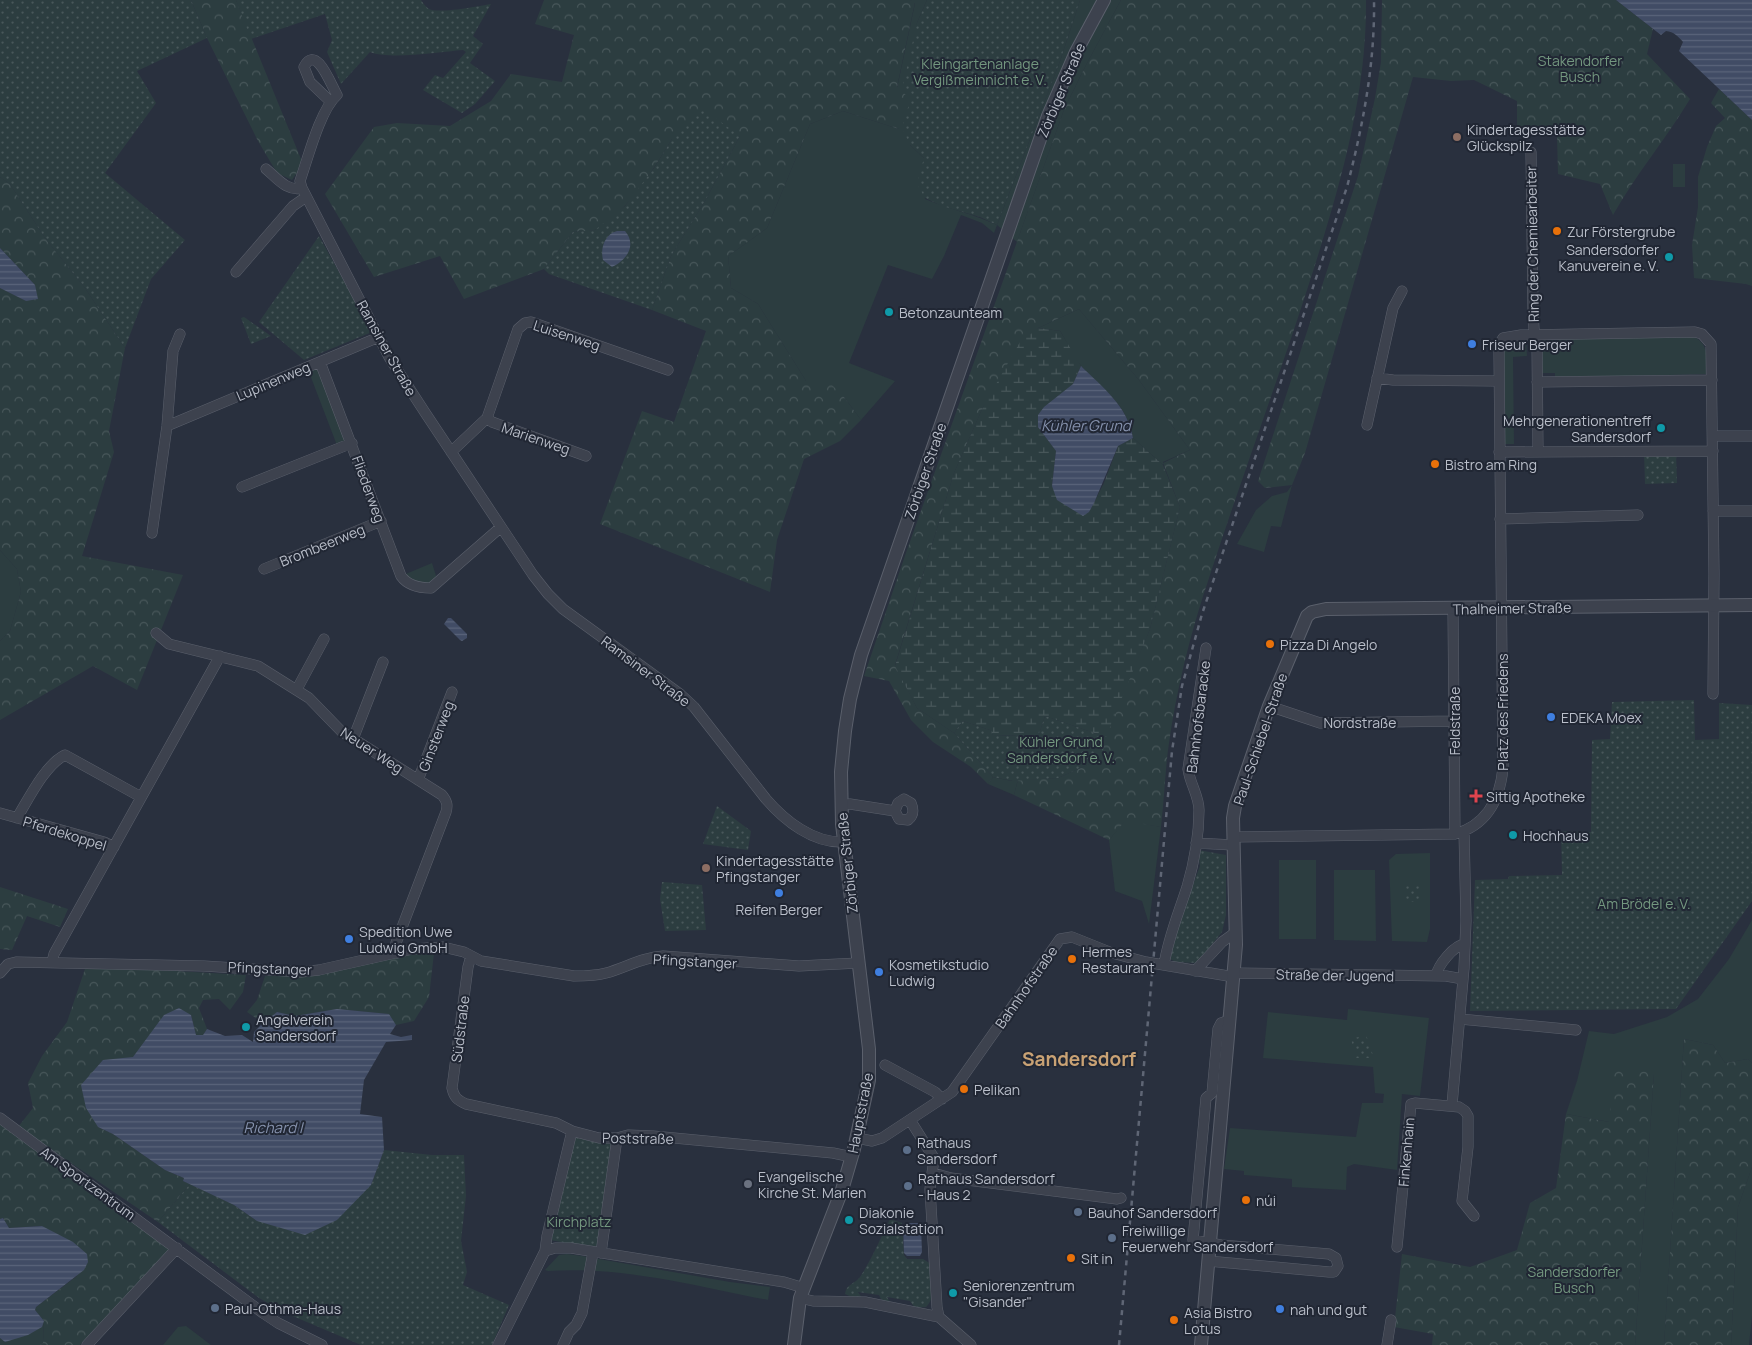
<svg xmlns="http://www.w3.org/2000/svg" width="1752" height="1345" viewBox="0 0 1752 1345" font-family="Manrope,sans-serif">
  <style>
    .grass { fill: #2c3d40 }
    .forest { fill: url(#forest-crowns) }
    .wetland { fill: url(#wetland-marsh) }
    .park { fill: url(#park-dots) }
    .water { fill: url(#water-rules) }
    .lines { fill: none; stroke-linecap: round; stroke-linejoin: round }
    .minor-casing { stroke: #5b606c; stroke-width: 11 }
    .tertiary-casing { stroke: #5b606c; stroke-width: 14 }
    .minor { stroke: #3d424e; stroke-width: 10 }
    .tertiary { stroke: #3d424e; stroke-width: 12 }
    .rail { stroke: #5f6675; stroke-width: 2.5; stroke-dasharray: 5 5; stroke-linecap: butt }
    .education-dot { fill: #8d6e63; stroke: #212734; stroke-width: 2 }
    .food-dot { fill: #e8710a; stroke: #212734; stroke-width: 2 }
    .culture-dot { fill: #0f9aa8; stroke: #212734; stroke-width: 2 }
    .shop-dot { fill: #3f7fe0; stroke: #212734; stroke-width: 2 }
    .health-dot { fill: #e0444e; stroke: #212734; stroke-width: 2 }
    .service-dot { fill: #5c6f8a; stroke: #212734; stroke-width: 2 }
    .worship-dot { fill: #6b7280; stroke: #212734; stroke-width: 2 }
    .labels { text-anchor: middle; dominant-baseline: central; stroke-width: 4; stroke-linejoin: round; paint-order: stroke }
    .park-label { font-size: 14px; fill: #73977f; stroke: #212734 }
    .street-label { font-size: 14px; fill: #b9bec9; stroke: #212734 }
    .poi-label { font-size: 14px; fill: #b9bec9; stroke: #212734; text-anchor: start }
    .water-label { font-size: 15px; font-style: italic; fill: #8591ac; stroke: #212734 }
    .district-label { font-size: 19px; font-weight: bold; fill: #c9a274; stroke: #212734 }
  </style>
  <defs>
    <pattern id="forest-crowns" width="20" height="18" patternUnits="userSpaceOnUse" patternTransform="scale(1.25)"><rect width="20" height="18" fill="#2c3d40"/><path d="M2 6a3 3 0 1 1 6 0M12 15a3 3 0 1 1 6 0" fill="none" stroke="#48575a"/></pattern>
    <pattern id="wetland-marsh" width="20" height="14" patternUnits="userSpaceOnUse" patternTransform="scale(1.25)"><rect width="20" height="14" fill="#2c3d40"/><path d="M1 5h8M5 5V1M11 12h8M15 12V8" fill="none" stroke="#48575a"/></pattern>
    <pattern id="park-dots" width="8" height="8" patternUnits="userSpaceOnUse" patternTransform="scale(1.25)"><rect width="8" height="8" fill="#2c3d40"/><path d="M2 2h.1M6 6h.1" fill="none" stroke="#48575a" stroke-width="1.8" stroke-linecap="round"/></pattern>
    <pattern id="water-rules" width="6" height="5" patternUnits="userSpaceOnUse" patternTransform="scale(1.25)"><rect width="6" height="5" fill="#414c65"/><path d="M0 2.5h6" fill="none" stroke="#5a647a"/></pattern>
  </defs>
  <rect width="100%" height="100%" fill="#29303e"/>
  <path class="grass" d="M910,0H927L917,23L910,145L924,158L925,199C949,209 974,214 997,225L1060,61L1080,0H1121L1084,69L1064,110L1017,242L997,225L994,233L982,223L961,215L944,256L932,279L888,265L849,363L895,381L861,420L844,397L806,381L758,304L731,288L728,256L767,228L810,124L843,111L899,129L897,88L915,3Z
    M1673,164H1685V187H1673Z
    M1079,309L1139,380L1190,450L1163,462V465L1133,438C1128,405 1103,390 1082,367C1073,357 1067,342 1060,331L1038,328Z
    M1693,337C1709,342 1707,360 1707,374L1555,378V373H1540L1539,338Z
    M1526,339L1527,356L1513,357L1514,444H1503L1502,350C1509,338 1514,340 1526,339Z
    M320,362L352,443L338,448L307,367Z
    M1292,485L1281,527L1271,526L1264,552L1237,544L1256,510L1272,496L1287,492Z
    M0,550L17,569L21,592L10,631L0,641Z
    M432,563L438,582L431,588L401,576Z
    M993,777L1012,781L1018,780L1014,795L988,784Z
    M1125,820L1161,827L1149,924L1142,901L1115,891L1109,840Z
    M1430,853V929L1427,942L1392,941L1389,860L1396,854Z
    M1279,860H1316V939H1279Z
    M1334,870H1375L1376,941L1334,940Z
    M1752,920V1063L1748,1059L1725,1063L1713,1045L1684,1039L1664,1345H1635L1654,1073L1609,1122L1566,1114L1577,1081L1589,1031L1614,1034L1667,1017L1698,999L1729,959Z
    M1348,1009L1429,1018L1420,1096L1402,1094L1397,1170L1354,1164L1347,1167L1346,1190L1292,1187V1179L1244,1175V1171L1224,1169L1230,1128L1356,1137L1362,1103H1383L1384,1094L1375,1093L1373,1067L1263,1058L1268,1012L1347,1020Z
    M1752,1167V1316L1749,1345H1731L1738,1207Z
    M567,1254L582,1256L730,1282L770,1287L768,1300C695,1286 623,1266 548,1271L545,1270L559,1255Z
    M44,1321L43,1343L40,1345H0V1338L5,1342Z
    M186,1326L211,1345H163L178,1327Z"/>
  <path class="forest" d="M191,0H236L303,164L292,180L277,173L258,141L207,38Z
    M544,0H910L915,2L897,87L907,96L899,129L843,111L810,124L767,228L728,256L731,288L758,304L806,381H828L844,397L861,420L840,441L804,459L777,540L770,592L600,524L642,411L674,422L706,331L652,310L671,256L705,201L740,136L672,139C652,171 630,209 597,229C591,232 580,231 573,232L544,269L464,299L440,256L374,277L325,194L374,127L397,123L450,126L491,101L511,74L562,82L574,35L535,24Z
    M1121,0H1366C1367,91 1342,179 1315,265C1282,370 1243,473 1209,578C1190,634 1176,691 1168,750C1165,775 1164,801 1161,827L1125,821L1109,840L1014,795L1018,780L1058,778L1094,762L1150,629L1180,507L1163,463L1190,450L1139,380L1079,309L1038,328L983,407L954,473L895,665L917,708L954,733L993,777L988,784L971,767L933,742L911,720L889,681L864,676L907,550L1064,110L1084,69Z
    M1382,0H1616L1653,29L1647,54L1690,99C1666,139 1636,174 1613,215L1600,184L1558,174L1557,135L1547,127L1517,128V101L1474,80L1451,81L1413,77L1305,453L1292,485L1265,488L1258,481L1358,176L1375,98L1381,62Z
    M1719,89L1752,120V286L1746,284L1694,278L1692,245L1698,207V177L1707,147L1716,126L1725,118L1711,103Z
    M0,177L10,184L45,238L85,288L125,348L109,431L114,452L82,556L183,575L137,690L93,666L0,720V641L10,631L21,592L17,569L0,550V288L26,301L35,285L0,248Z
    M0,887L68,909L60,927L27,916L12,950L0,949Z
    M434,953L429,997L414,1021L396,1025L388,1014L337,1009L295,1016L277,1012L263,1023L247,1012L257,1000L265,976L311,974L407,955Z
    M86,966L246,975L243,992L230,1010L219,999L203,1000L199,1008L207,1029L203,1035H196L191,1015L144,1043L133,1058L103,1060L98,1127L113,1134L165,1170L184,1178L183,1181L190,1184L158,1222L18,1127L33,1108L28,1083L42,1056L67,1022Z
    M1684,1039L1713,1045L1725,1063L1748,1059L1752,1063V1167L1738,1207L1731,1345H1664Z
    M1615,1067L1654,1073L1635,1345H1432L1433,1334L1394,1327L1402,1254L1470,1267L1517,1250L1530,1203L1556,1188L1566,1114L1609,1122Z
    M0,1123L172,1249L80,1345H40L43,1343L44,1321L35,1310L36,1307L77,1276L42,1226L9,1228L3,1218L0,1219Z"/>
  <path class="wetland" d="M1038,328L1060,331L1081,366L1073,384L1062,395L1038,427L1056,451L1052,486L1089,512L1104,483L1118,446L1133,438L1163,465L1180,507L1150,629L1106,737L1045,716L1038,737L1032,740C1019,734 1006,736 993,735L990,730L963,721L954,733L917,708L895,666L954,473L983,407L1020,342Z"/>
  <path class="park" d="M0,0H191L207,38L137,71L156,103L105,173L185,240L151,279L125,348L85,288L45,238L10,184L0,177Z
    M236,0H421C423,3 426,7 429,9C439,14 479,6 491,4L473,36L483,44L470,63L495,81L475,104L462,113L423,90L435,75L443,78L466,52L463,50C439,52 391,60 370,52L341,84L327,52L332,40L325,14L251,39Z
    M927,0H1080L1060,61L997,225L980,217L942,206L925,198L917,184L924,158L910,145L902,128L912,94L902,89L917,23Z
    M703,109L740,136L705,201L671,256L652,310L549,274L544,269L573,232L595,230L625,206L654,168L672,139Z
    M319,236L372,332L304,360L259,322Z
    M244,317L271,336L251,344L241,318Z
    M1676,451L1677,483L1645,484L1644,452Z
    M1694,700L1695,740L1719,739V703L1752,705V901L1676,1009L1470,1011L1475,880L1508,879L1509,876L1562,875L1561,831L1591,832L1592,740L1610,739L1612,702Z
    M1045,716L1106,737L1094,762L1058,778L1013,781L993,777L954,733L963,721L990,730L993,735C1007,736 1019,734 1032,740L1038,737Z
    M717,806L751,831L748,850L703,844Z
    M1198,850L1226,855V915L1222,932L1197,963L1176,962L1168,958L1169,950L1200,866Z
    M662,882L702,885L706,930L665,931L660,899Z
    M1406,884H1421V902H1406Z
    M1366,1035L1374,1058H1356L1351,1039Z
    M573,1137L616,1145L599,1243L594,1248L550,1240Z
    M384,1150L432,1155H464L466,1196L461,1241L467,1272L463,1285L509,1305L492,1345H361L288,1314L259,1298L158,1222L190,1184L234,1205L257,1221L371,1185Z
    M890,1219L902,1223L904,1255L907,1259H923L931,1264C932,1278 937,1296 926,1307L915,1308L910,1301L887,1297L890,1302L882,1301L879,1295L858,1292L862,1298L852,1297L845,1294C846,1284 855,1284 860,1277C871,1261 881,1237 890,1219Z"/>
  <path class="water" d="M1616,0H1752V120L1679,51L1683,42C1678,36 1674,32 1666,31L1661,35Z
    M617,231H625C637,245 627,260 612,267L603,260C600,248 605,234 617,231Z
    M0,248L35,285L38,299L26,301L0,288Z
    M1081,366C1102,387 1128,406 1133,438L1118,446L1094,503L1089,512L1083,516L1057,500L1052,486L1056,451L1038,427V415L1044,407L1073,384Z
    M448,618H451L467,634V638L462,641L460,640L444,624Z
    M179,1008L191,1015L196,1035H203L207,1029L225,1036L242,1035L253,1042L254,1032L263,1023L277,1012L295,1016L337,1009L389,1014L396,1025L390,1034L401,1037L412,1035V1040L386,1042L364,1080L360,1114L382,1117L384,1150L371,1185L337,1220L305,1235L257,1221L234,1205L183,1181L184,1178L165,1170L113,1134L98,1127L86,1108L81,1085L103,1060L133,1057L164,1015Z
    M3,1218L9,1228L42,1226L73,1242L87,1254L88,1262L84,1270L36,1307L35,1310L44,1321L42,1327L28,1335L5,1342L0,1338V1219Z
    M906,1223H918L921,1226L922,1252L920,1256H907L904,1253L903,1227Z"/>
  <g class="lines">
    <defs>
      <path id="minor" d="M330,101L310,82L304,67C316,43 331,85 337,95C320,110 308,158 300,181L302,188L389,357L424,411L533,575L548,594L563,609L680,694L694,707L766,799C785,821 813,843 843,842
        M1531,152L1533,310L1534,329L1537,342L1538,452
        M266,169C277,178 287,192 302,188
        M236,272L293,206L306,197
        M320,362L401,576C408,586 419,588 431,588L501,527
        M1377,378L1393,380L1499,381
        M1537,382L1712,380
        M487,418L492,422L586,456
        M1367,425L1393,308L1402,291
        M167,426L379,337
        M1713,436H1752
        M451,452L487,418L518,329L525,323L531,322L668,370
        M1499,452L1713,451
        M242,487L352,443
        M1713,511H1752
        M1500,519L1638,515
        M152,533L167,426L173,351L180,334
        M264,569L381,521
        M1453,608L1455,834
        M156,633L169,644L258,666L309,698L341,731L442,795C447,801 448,805 446,812L396,943L397,953
        M297,689L324,639
        M1269,706L1320,723L1454,721
        M353,739L383,662
        M418,780L452,692
        M904,799L911,803C914,810 914,815 908,820L899,819L895,811L898,803Z
        M841,805L850,804L895,811
        M0,813L104,842L114,847
        M17,818C29,798 45,765 65,755L141,797
        M1233,837L1455,834C1487,825 1500,799 1503,768L1499,352V345L1503,338L1521,335L1695,332L1702,334L1711,344L1714,574L1713,694
        M1196,843L1233,845
        M471,956L468,967L452,1088C454,1097 457,1100 466,1104L556,1123L572,1131L599,1138H617L628,1135L653,1136L833,1153L852,1157
        M52,962L54,954L220,656
        M1164,965C1168,938 1179,912 1187,887C1194,863 1199,835 1199,810C1199,796 1190,784 1188,769L1206,648
        M1195,971L1222,942L1236,932
        M0,973L8,964L16,962L204,966L301,972L319,970L413,949L443,947L464,952L481,961L574,976C585,976 595,976 606,973C625,968 642,957 663,956L799,966L858,963
        M1234,973L1446,976L1463,979
        M1436,976C1438,965 1454,945 1465,944
        M1460,1019L1576,1030
        M885,1065L935,1092L942,1099
        M1452,1105L1464,968L1466,921L1464,831
        M0,1118L263,1313L278,1323L322,1345
        M910,1120L934,1158L930,1189L937,1307L939,1317L971,1345
        M857,1138L872,1141L882,1138L952,1092L1060,939L1072,937L1112,953L1146,962L1234,977
        M933,1173L951,1178L1117,1199L1121,1198
        M1397,1247L1411,1104L1415,1103L1459,1107L1465,1111L1468,1116V1147L1462,1201L1474,1216
        M545,1251L555,1248H571L784,1282L804,1288
        M601,1253L617,1138
        M1208,1261L1329,1272H1334L1338,1266L1336,1258L1329,1254L1221,1245L1193,1240L1206,1098L1212,1093L1218,1029L1221,1023L1230,1020
        M800,1298L813,1301L865,1302L939,1317
        M87,1345L177,1248
        M498,1345L545,1251L547,1236L572,1131
        M563,1345L569,1332L576,1325L582,1313L593,1252
        M1387,1345L1391,1320"/>
      <path id="tertiary" d="M794,1345L800,1298L842,1190L854,1149L869,1080V1049L842,824L841,772L845,731L850,699L861,655L1048,116L1076,52L1104,0
        M1201,1345L1236,945L1233,818L1235,806L1269,706L1307,616L1312,612L1326,609L1752,605"/>
    </defs>
    <use href="#minor" class="minor-casing"/>
    <use href="#tertiary" class="tertiary-casing"/>
    <use href="#minor" class="minor"/>
    <use href="#tertiary" class="tertiary"/>
    <path class="rail" d="M1119,1345L1172,751L1182,686L1202,614L1347,187C1363,125 1375,64 1374,0"/>
  </g>
  <g class="education-dot">
    <circle cx="1457" cy="137" r="5"/>
    <circle cx="706" cy="868" r="5"/>
  </g>
  <g class="food-dot">
    <circle cx="1557" cy="231" r="5"/>
    <circle cx="1435" cy="464" r="5"/>
    <circle cx="1270" cy="644" r="5"/>
    <circle cx="1072" cy="959" r="5"/>
    <circle cx="964" cy="1089" r="5"/>
    <circle cx="1246" cy="1200" r="5"/>
    <circle cx="1071" cy="1258" r="5"/>
    <circle cx="1174" cy="1320" r="5"/>
  </g>
  <g class="culture-dot">
    <circle cx="1669" cy="257" r="5"/>
    <circle cx="889" cy="312" r="5"/>
    <circle cx="1661" cy="428" r="5"/>
    <circle cx="1513" cy="835" r="5"/>
    <circle cx="246" cy="1027" r="5"/>
    <circle cx="849" cy="1220" r="5"/>
    <circle cx="953" cy="1293" r="5"/>
  </g>
  <g class="shop-dot">
    <circle cx="1472" cy="344" r="5"/>
    <circle cx="1551" cy="717" r="5"/>
    <circle cx="779" cy="893" r="5"/>
    <circle cx="349" cy="939" r="5"/>
    <circle cx="879" cy="972" r="5"/>
    <circle cx="1280" cy="1309" r="5"/>
  </g>
  <path class="health-dot" d="M1473.5 788.5h5v5h5v5h-5v5h-5v-5h-5v-5h5z"/>
  <g class="service-dot">
    <circle cx="907" cy="1150" r="5"/>
    <circle cx="908" cy="1186" r="5"/>
    <circle cx="1078" cy="1212" r="5"/>
    <circle cx="1112" cy="1238" r="5"/>
    <circle cx="215" cy="1308" r="5"/>
  </g>
  <circle class="worship-dot" cx="748" cy="1184" r="5"/>
  <g class="labels">
    <g class="park-label">
      <text x="1580" y="60">Stakendorfer<tspan x="1580" dy="16">Busch</tspan></text>
      <text x="980" y="63">Kleingartenanlage<tspan x="980" dy="16">Vergißmeinnicht e. V.</tspan></text>
      <text x="1061" y="741">Kühler Grund<tspan x="1061" dy="16">Sandersdorf e. V.</tspan></text>
      <text x="1644" y="903">Am Brödel e. V.</text>
      <text x="579" y="1221">Kirchplatz</text>
      <text x="1574" y="1271">Sandersdorfer<tspan x="1574" dy="16">Busch</tspan></text>
    </g>
    <g class="street-label">
      <text transform="translate(1061 90) rotate(-67)">Zörbiger Straße</text>
      <text transform="translate(1532 244) rotate(-91)">Ring der Chemiearbeiter</text>
      <text transform="translate(567 335) rotate(18)">Luisenweg</text>
      <text transform="translate(387 348) rotate(61)">Ramsiner Straße</text>
      <text transform="translate(273 381) rotate(-23)">Lupinenweg</text>
      <text transform="translate(536 438) rotate(19)">Marienweg</text>
      <text transform="translate(925 471) rotate(-71)">Zörbiger Straße</text>
      <text transform="translate(369 489) rotate(70)">Fliederweg</text>
      <text transform="translate(322 545) rotate(-22)">Brombeerweg</text>
      <text transform="translate(1512 608) rotate(-1)">Thalheimer Straße</text>
      <text transform="translate(646 671) rotate(37)">Ramsiner Straße</text>
      <text transform="translate(1502 712) rotate(-90)">Platz des Friedens</text>
      <text transform="translate(1198 717) rotate(-83)">Bahnhofsbaracke</text>
      <text transform="translate(1454 721) rotate(-90)">Feldstraße</text>
      <text x="1360" y="722">Nordstraße</text>
      <text transform="translate(436 736) rotate(-69)">Ginsterweg</text>
      <text transform="translate(1260 739) rotate(-71)">Paul-Schiebel-Straße</text>
      <text transform="translate(372 750) rotate(33)">Neuer Weg</text>
      <text transform="translate(65 833) rotate(17)">Pferdekoppel</text>
      <text transform="translate(847 863) rotate(-96)">Zörbiger Straße</text>
      <text transform="translate(695 961) rotate(3)">Pfingstanger</text>
      <text transform="translate(270 968) rotate(2)">Pfingstanger</text>
      <text transform="translate(1335 975) rotate(1)">Straße der Jugend</text>
      <text transform="translate(1026 987) rotate(-55)">Bahnhofstraße</text>
      <text transform="translate(460 1029) rotate(-83)">Südstraße</text>
      <text transform="translate(860 1113) rotate(-79)">Hauptstraße</text>
      <text transform="translate(638 1138) rotate(1)">Poststraße</text>
      <text transform="translate(1406 1152) rotate(-85)">Finkenhain</text>
      <text transform="translate(88 1183) rotate(36)">Am Sportzentrum</text>
    </g>
    <g class="poi-label">
      <text x="1467" y="129">Kindertagesstätte<tspan x="1467" dy="16">Glückspilz</tspan></text>
      <text x="1567" y="231">Zur Förstergrube</text>
      <text x="1659" y="249" text-anchor="end">Sandersdorfer<tspan x="1659" dy="16">Kanuverein e. V.</tspan></text>
      <text x="899" y="312">Betonzaunteam</text>
      <text x="1482" y="344">Friseur Berger</text>
      <text x="1651" y="420" text-anchor="end">Mehrgenerationentreff<tspan x="1651" dy="16">Sandersdorf</tspan></text>
      <text x="1445" y="464">Bistro am Ring</text>
      <text x="1280" y="644">Pizza Di Angelo</text>
      <text x="1561" y="717">EDEKA Moex</text>
      <text x="1486" y="796">Sittig Apotheke</text>
      <text x="1523" y="835">Hochhaus</text>
      <text x="716" y="860">Kindertagesstätte<tspan x="716" dy="16">Pfingstanger</tspan></text>
      <text x="779" y="909" text-anchor="middle">Reifen Berger</text>
      <text x="359" y="931">Spedition Uwe<tspan x="359" dy="16">Ludwig GmbH</tspan></text>
      <text x="1082" y="951">Hermes<tspan x="1082" dy="16">Restaurant</tspan></text>
      <text x="889" y="964">Kosmetikstudio<tspan x="889" dy="16">Ludwig</tspan></text>
      <text x="256" y="1019">Angelverein<tspan x="256" dy="16">Sandersdorf</tspan></text>
      <text x="974" y="1089">Pelikan</text>
      <text x="917" y="1142">Rathaus<tspan x="917" dy="16">Sandersdorf</tspan></text>
      <text x="758" y="1176">Evangelische<tspan x="758" dy="16">Kirche St. Marien</tspan></text>
      <text x="918" y="1178">Rathaus Sandersdorf<tspan x="918" dy="16">- Haus 2</tspan></text>
      <text x="1256" y="1200">núi</text>
      <text x="859" y="1212">Diakonie<tspan x="859" dy="16">Sozialstation</tspan></text>
      <text x="1088" y="1212">Bauhof Sandersdorf</text>
      <text x="1122" y="1230">Freiwillige<tspan x="1122" dy="16">Feuerwehr Sandersdorf</tspan></text>
      <text x="1081" y="1258">Sit in</text>
      <text x="963" y="1285">Seniorenzentrum<tspan x="963" dy="16">"Gisander"</tspan></text>
      <text x="225" y="1308">Paul-Othma-Haus</text>
      <text x="1290" y="1309">nah und gut</text>
      <text x="1184" y="1312">Asia Bistro<tspan x="1184" dy="16">Lotus</tspan></text>
    </g>
    <g class="water-label">
      <text x="1086" y="425">Kühler Grund</text>
      <text x="273" y="1127">Richard I</text>
    </g>
    <g class="district-label">
      <text x="1079" y="1059">Sandersdorf</text>
    </g>
  </g>
</svg>
